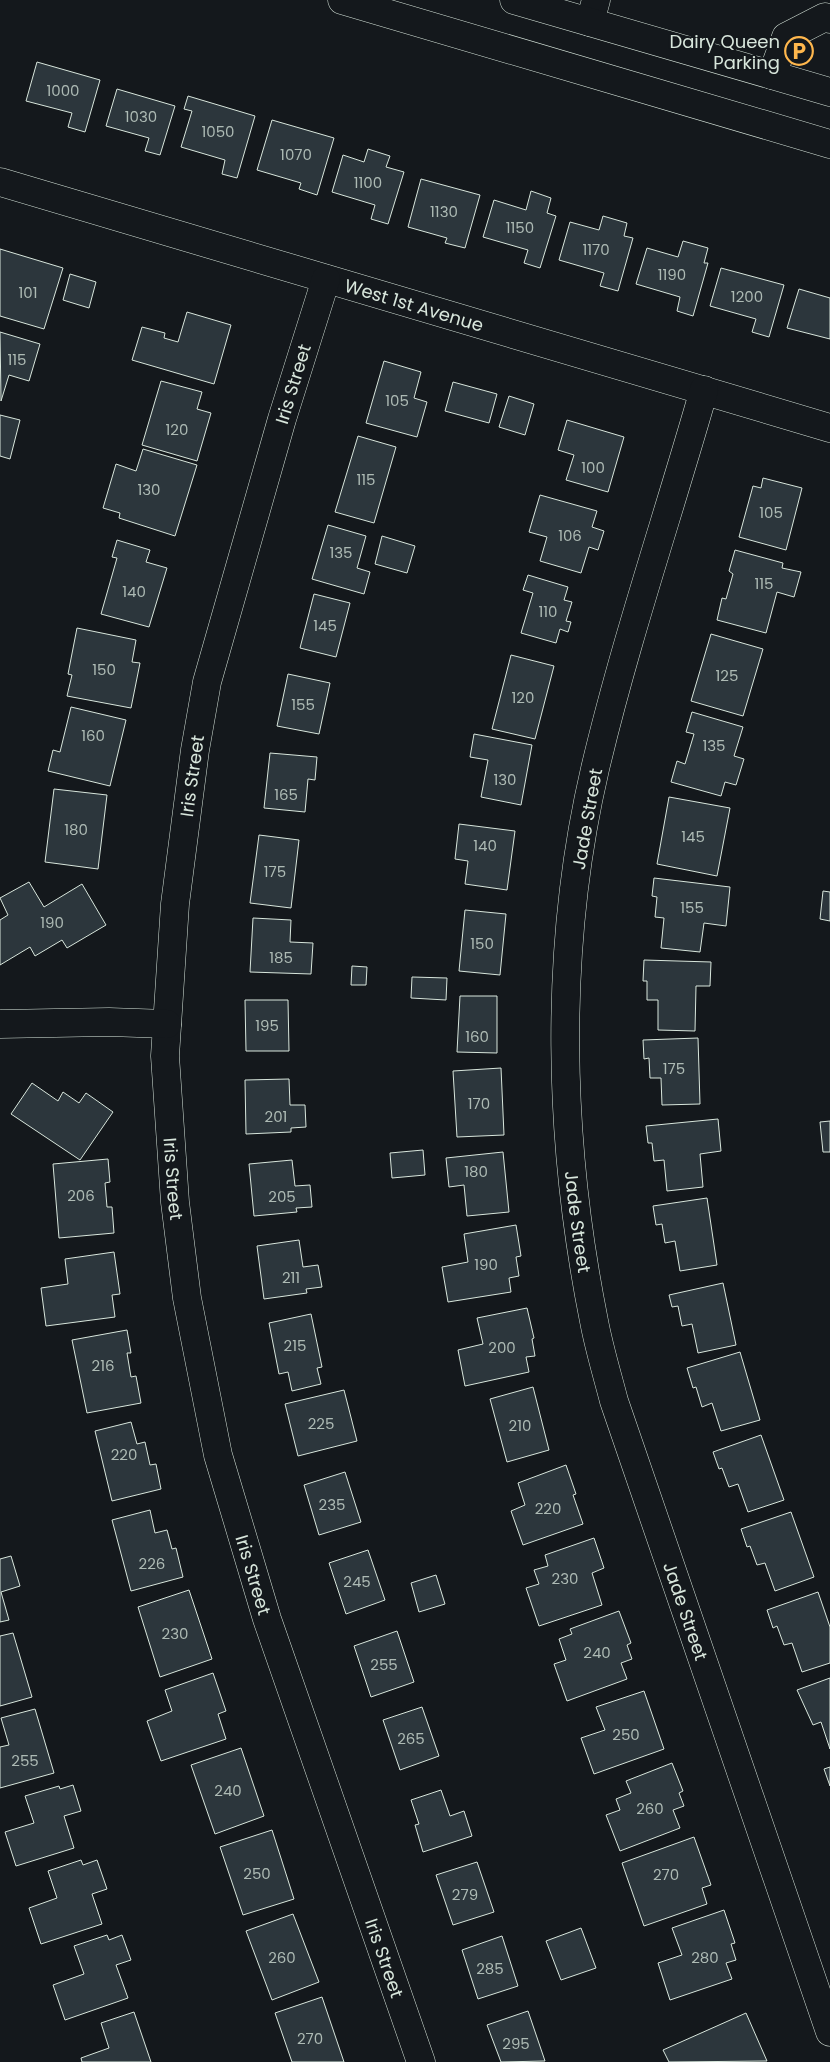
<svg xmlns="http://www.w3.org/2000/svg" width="830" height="2062" viewBox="0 0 830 2062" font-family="Poppins,sans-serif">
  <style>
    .building { fill: #2c363c; stroke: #d8e6dc }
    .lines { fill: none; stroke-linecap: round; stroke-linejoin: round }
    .minor-casing { stroke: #d8e6dc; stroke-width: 29 }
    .major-casing { stroke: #d8e6dc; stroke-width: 29 }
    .minor { stroke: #14181c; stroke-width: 28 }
    .major { stroke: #14181c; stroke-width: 28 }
    .labels { text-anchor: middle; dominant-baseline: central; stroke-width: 4; stroke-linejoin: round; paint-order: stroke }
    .number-label { font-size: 15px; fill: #adbab4 }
    .poi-label { font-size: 18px; fill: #d8e6dc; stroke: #14181c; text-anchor: end }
    .street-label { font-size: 18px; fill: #d8e6dc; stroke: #14181c }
  </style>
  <rect width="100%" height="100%" fill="#14181c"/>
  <path class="building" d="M37,62L100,80L85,132L68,127L72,113L26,101Z
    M117,89L175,106L160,155L145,151L149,138L106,126Z
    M188,96L255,116L237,178L222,174L225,160L181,147L192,111L184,109Z
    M272,120L334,138L317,195L299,189L301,183L257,170Z
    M368,149L390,156L386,167L404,172L388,224L371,219L375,205L332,192L343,155L364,162Z
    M421,179L480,195L465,248L445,243L447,238L408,227Z
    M531,191L551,198L547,213L556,216L540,268L524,263L528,250L483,237L494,200L526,210Z
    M603,216L627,223L624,236L633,238L618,291L600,286L604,273L559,260L570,222L599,230Z
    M683,241L708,248L704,263H708L693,316L677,311L680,297L636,284L647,248L678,257Z
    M0,249L63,268L44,329L0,316Z
    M721,268L784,285L769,337L752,332L756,319L710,306Z
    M70,274L96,282L89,308L63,300Z
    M799,289L830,298V339L787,328Z
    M187,312L231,325L214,384L132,360L142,327L165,333L164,338L178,342Z
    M0,332L40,344L29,381L9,375L1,401Z
    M384,361L421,372L414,398L427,402L417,437L366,423Z
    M161,381L202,392L197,409L211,413L197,461L142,445Z
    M453,382L497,394L489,423L445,411Z
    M509,396L534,404L525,435L499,427Z
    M0,415L20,420L10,459L0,456Z
    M567,420L624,437L608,492L566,480L574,455L558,450Z
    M358,436L396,447L374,523L335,512Z
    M143,449L197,465L175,536L119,518L120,513L103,508L116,464L136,471Z
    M763,478L802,488L786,550L739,537L753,486L761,488Z
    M540,495L597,511L592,527L604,531L598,550L589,547L581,573L540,561L547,537L529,532Z
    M328,525L366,536L357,568L370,572L364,594L312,579Z
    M382,536L415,546L407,573L375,564Z
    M117,540L150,550L146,562L167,568L149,627L101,614L117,558L112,557Z
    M735,550L783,563L782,568L801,572L794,597L777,592L766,633L717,620L722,598L726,599L733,574L729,571Z
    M528,575L568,587L564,600L572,602L566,621L571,622L568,632L560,629L556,643L521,633L533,593L523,590Z
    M314,594L350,603L336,657L300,648Z
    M77,628L136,640L132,662L140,663L131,708L67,696L72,675L68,674Z
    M711,634L763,649L743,716L691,701Z
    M511,655L554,666L535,739L492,729Z
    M288,674L330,683L319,734L277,726Z
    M71,707L126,720L110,786L48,771L53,750L60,752Z
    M692,712L743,727L734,756L744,759L736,785L725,782L721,796L671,782L677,761L685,764L694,734L686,732Z
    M474,734L532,745L521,805L481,797L488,760L470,757Z
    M270,753L317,757L315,780L308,779L305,812L264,808Z
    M54,789L107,795L98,869L45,862Z
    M669,797L730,808L717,876L657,864Z
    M459,824L515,831L507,890L465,884L468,861L455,859Z
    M259,835L299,840L291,908L250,903Z
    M654,878L730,887L726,926L704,923L700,952L661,948L664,918L655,917L657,897L652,896Z
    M29,882L44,907L82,884L106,925L67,948L62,940L35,956L30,947L0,965V920L8,915L0,898Z
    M823,891L830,892V921L820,919Z
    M465,910L506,914L500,975L459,971Z
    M253,918L291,920L290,942L313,943L311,974L250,972Z
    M644,960L711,962L710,986H696L695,1031L658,1030V1000H647V981H643Z
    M352,966L367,967L366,985H351Z
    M412,977L447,978L446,1000L411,998Z
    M460,996H497V1053L457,1052Z
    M245,1000H288L289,1051H246Z
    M698,1038L700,1104L662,1105L661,1078H650L649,1058L644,1059L643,1040Z
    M501,1068L504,1135L457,1137L453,1071Z
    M289,1079L290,1105H305L306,1127L291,1128V1132L246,1134L245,1080Z
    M32,1083L58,1101L63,1092L79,1103L86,1093L113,1112L80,1160L11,1114Z
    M718,1119L721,1151L700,1154L703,1187L667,1191L664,1160L654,1161L652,1143H648L646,1126Z
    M830,1121V1152H823L820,1122Z
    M423,1150L425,1175L392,1178L390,1153Z
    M503,1152L509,1212L467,1216L464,1185L449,1187L446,1158Z
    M108,1159L110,1182L105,1183L107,1207H112L114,1233L59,1238L53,1164Z
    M292,1160L295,1186L310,1185L312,1207L296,1208L297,1212L254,1216L249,1164Z
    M707,1198L717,1265L680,1271L675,1241L665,1243L662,1224L656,1225L653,1206Z
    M516,1225L521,1256L516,1257L519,1276L509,1278L511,1292L448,1302L442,1267L468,1262L464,1234Z
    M299,1240L303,1267L318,1265L322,1287L306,1289L307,1293L264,1299L257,1246Z
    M114,1252L120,1294L112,1295L115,1317L46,1326L41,1288L68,1284L65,1259Z
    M723,1283L736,1345L698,1353L692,1324L682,1326L678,1306L672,1307L669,1295Z
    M527,1308L534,1338L532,1339L535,1356L526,1357L529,1372L465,1386L458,1350L483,1344L477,1318Z
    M311,1314L322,1367L317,1368L321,1384L292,1391L288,1372L279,1374L269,1323Z
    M127,1330L131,1353H127L131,1377L136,1376L141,1403L87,1413L72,1340Z
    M740,1352L760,1420L721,1431L712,1403L702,1407L696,1387L693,1388L687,1368Z
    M533,1387L549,1450L507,1462L490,1399Z
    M344,1390L357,1441L298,1456L285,1404Z
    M131,1422L137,1444L145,1442L150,1465L156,1464L161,1489L112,1501L95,1431Z
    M761,1435L784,1500L748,1512L738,1484L729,1487L722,1468L719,1469L713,1452Z
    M566,1465L576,1494L573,1495L583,1524L523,1545L511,1511L525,1505L518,1483Z
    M345,1472L361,1522L319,1535L304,1485Z
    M150,1510L155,1533L167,1530L172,1549L176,1548L183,1577L131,1591L112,1520Z
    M791,1512L814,1577L775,1591L765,1563L757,1565L750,1546L747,1547L741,1529Z
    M594,1538L604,1568L592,1573L602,1605L539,1626L526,1588L539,1584L534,1570L548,1566L545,1555Z
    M368,1550L385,1600L346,1614L329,1563Z
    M11,1556L20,1586L1,1592L9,1620L0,1622V1559Z
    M436,1575L445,1604L419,1612L411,1583Z
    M189,1590L212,1659L160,1677L138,1607Z
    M818,1592L830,1627V1663L802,1672L792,1643L784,1645L777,1626L773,1628L767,1610Z
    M619,1611L631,1643L627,1645L632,1659L621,1663L627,1679L567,1701L554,1664L566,1660L559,1639L572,1634L570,1629Z
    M397,1631L414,1682L371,1697L354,1646Z
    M13,1633L32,1697L0,1706V1636Z
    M213,1673L226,1711L218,1714L226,1739L161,1761L147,1721L172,1711L165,1690Z
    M830,1678V1749L821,1722L813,1725L797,1690Z
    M644,1691L664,1749L594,1774L581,1738L605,1730L596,1707Z
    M422,1707L439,1756L400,1770L383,1720Z
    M35,1709L54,1773L0,1788V1747L9,1745L1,1718Z
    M241,1748L264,1816L215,1834L191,1765Z
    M672,1763L683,1791L679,1793L684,1806L673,1810L680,1828L620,1851L606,1815L620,1810L616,1799L631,1793L626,1781Z
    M830,1767V1786L824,1769Z
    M73,1785L81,1811L64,1816L74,1848L16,1866L5,1832L34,1823L25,1796L59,1786L60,1789Z
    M441,1790L450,1816L464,1811L472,1836L423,1852L415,1825L419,1824L411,1800Z
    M272,1830L294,1899L243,1915L220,1847Z
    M694,1837L711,1885L702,1888L707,1904L644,1926L622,1863Z
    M81,1860L83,1865L97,1860L107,1889L92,1894L102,1924L41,1944L29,1908L57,1898L48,1871Z
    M477,1862L494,1912L453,1925L436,1875Z
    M724,1910L735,1943L731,1944L736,1960L726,1963L732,1979L670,2000L658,1963L682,1955L672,1928Z
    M293,1914L319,1982L272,2000L246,1931Z
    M581,1928L596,1968L561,1980L546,1941Z
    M107,1935L109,1940L122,1935L131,1960L116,1965L128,1998L65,2020L53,1985L84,1974L74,1946Z
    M502,1936L518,1986L478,1999L462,1950Z
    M322,1997L344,2062H292L275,2013Z
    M528,2011L545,2061L501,2062L487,2025Z
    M134,2012L151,2062H82L81,2058L109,2048L101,2023Z
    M746,2013L767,2061L669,2062L663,2050Z"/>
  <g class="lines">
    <defs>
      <g id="minor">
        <path d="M590,22L596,0"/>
        <path d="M772,75L786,37L825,17L830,19"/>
        <path id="s1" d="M0,182L830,428"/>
        <path id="s2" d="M326,279L282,419L207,682L195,750L175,904L165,1056L175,1202L187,1298L218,1455L267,1619L421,2062"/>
        <path id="s3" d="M704,390C668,516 625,642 595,769C553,949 558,1141 594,1321C599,1348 607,1374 614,1401L830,2032"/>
        <path d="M0,1024L109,1022L167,1024"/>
      </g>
      <path id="major" d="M342,0L830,144
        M514,0L830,92"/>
    </defs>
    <use href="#minor" class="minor-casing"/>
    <use href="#major" class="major-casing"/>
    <use href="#minor" class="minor"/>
    <use href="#major" class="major"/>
  </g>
  <defs>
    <symbol id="parking-ring" viewBox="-11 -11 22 22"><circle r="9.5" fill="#14181c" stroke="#ffb74d" stroke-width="1.5"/><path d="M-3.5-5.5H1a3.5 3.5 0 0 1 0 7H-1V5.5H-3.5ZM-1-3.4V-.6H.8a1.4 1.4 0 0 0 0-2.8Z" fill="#ffb74d"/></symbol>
  </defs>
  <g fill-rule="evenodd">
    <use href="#parking-ring" x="783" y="35" width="32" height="32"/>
  </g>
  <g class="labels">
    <g class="number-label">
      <text x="63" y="90">1000</text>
      <text x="141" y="116">1030</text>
      <text x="218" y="131">1050</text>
      <text x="296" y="154">1070</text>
      <text x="368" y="182">1100</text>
      <text x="444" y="211">1130</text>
      <text x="520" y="227">1150</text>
      <text x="596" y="249">1170</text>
      <text x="672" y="274">1190</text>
      <text x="28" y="292">101</text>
      <text x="747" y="296">1200</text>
      <text x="17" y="359">115</text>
      <text x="397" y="400">105</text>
      <text x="177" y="429">120</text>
      <text x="593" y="467">100</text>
      <text x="366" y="479">115</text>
      <text x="149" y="489">130</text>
      <text x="771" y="512">105</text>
      <text x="570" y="535">106</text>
      <text x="341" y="552">135</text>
      <text x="764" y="583">115</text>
      <text x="134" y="591">140</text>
      <text x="548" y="611">110</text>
      <text x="325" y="625">145</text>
      <text x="104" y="669">150</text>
      <text x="727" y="675">125</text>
      <text x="523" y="697">120</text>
      <text x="303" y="704">155</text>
      <text x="93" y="735">160</text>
      <text x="714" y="745">135</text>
      <text x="505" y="779">130</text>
      <text x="286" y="794">165</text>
      <text x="76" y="829">180</text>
      <text x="693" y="836">145</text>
      <text x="485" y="845">140</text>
      <text x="275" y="871">175</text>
      <text x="692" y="907">155</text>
      <text x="52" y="922">190</text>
      <text x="482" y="943">150</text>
      <text x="281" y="957">185</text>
      <text x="267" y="1025">195</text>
      <text x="477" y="1036">160</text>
      <text x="674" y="1068">175</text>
      <text x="479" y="1103">170</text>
      <text x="276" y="1116">201</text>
      <text x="476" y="1171">180</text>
      <text x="81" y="1195">206</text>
      <text x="282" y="1196">205</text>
      <text x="486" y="1264">190</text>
      <text x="291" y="1277">211</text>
      <text x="295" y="1345">215</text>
      <text x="502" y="1347">200</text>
      <text x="103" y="1365">216</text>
      <text x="321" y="1423">225</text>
      <text x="520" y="1425">210</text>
      <text x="124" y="1454">220</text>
      <text x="332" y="1504">235</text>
      <text x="548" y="1508">220</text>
      <text x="152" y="1563">226</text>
      <text x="565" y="1578">230</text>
      <text x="357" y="1581">245</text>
      <text x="175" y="1633">230</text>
      <text x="597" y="1652">240</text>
      <text x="384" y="1664">255</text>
      <text x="626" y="1734">250</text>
      <text x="411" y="1738">265</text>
      <text x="25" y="1760">255</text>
      <text x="228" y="1790">240</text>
      <text x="650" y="1808">260</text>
      <text x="257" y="1873">250</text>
      <text x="666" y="1874">270</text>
      <text x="465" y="1894">279</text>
      <text x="282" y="1957">260</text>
      <text x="705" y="1957">280</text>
      <text x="490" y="1968">285</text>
      <text x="310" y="2038">270</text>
      <text x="516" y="2043">295</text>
    </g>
    <g class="poi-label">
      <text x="780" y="41">Dairy Queen<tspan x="780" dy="21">Parking</tspan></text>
    </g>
    <g class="street-label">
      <text stroke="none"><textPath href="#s1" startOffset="432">West 1st Avenue</textPath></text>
      <text transform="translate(293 384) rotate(-73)">Iris Street</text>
      <text transform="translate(192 776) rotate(-82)">Iris Street</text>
      <text transform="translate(587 819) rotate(-80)">Jade Street</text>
      <text stroke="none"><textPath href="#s2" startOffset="920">Iris Street</textPath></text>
      <text stroke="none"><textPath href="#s3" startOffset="850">Jade Street</textPath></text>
      <text stroke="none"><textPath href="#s2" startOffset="1325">Iris Street</textPath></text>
      <text stroke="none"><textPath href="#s3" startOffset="1255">Jade Street</textPath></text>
      <text stroke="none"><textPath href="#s2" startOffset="1730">Iris Street</textPath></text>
    </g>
  </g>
</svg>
